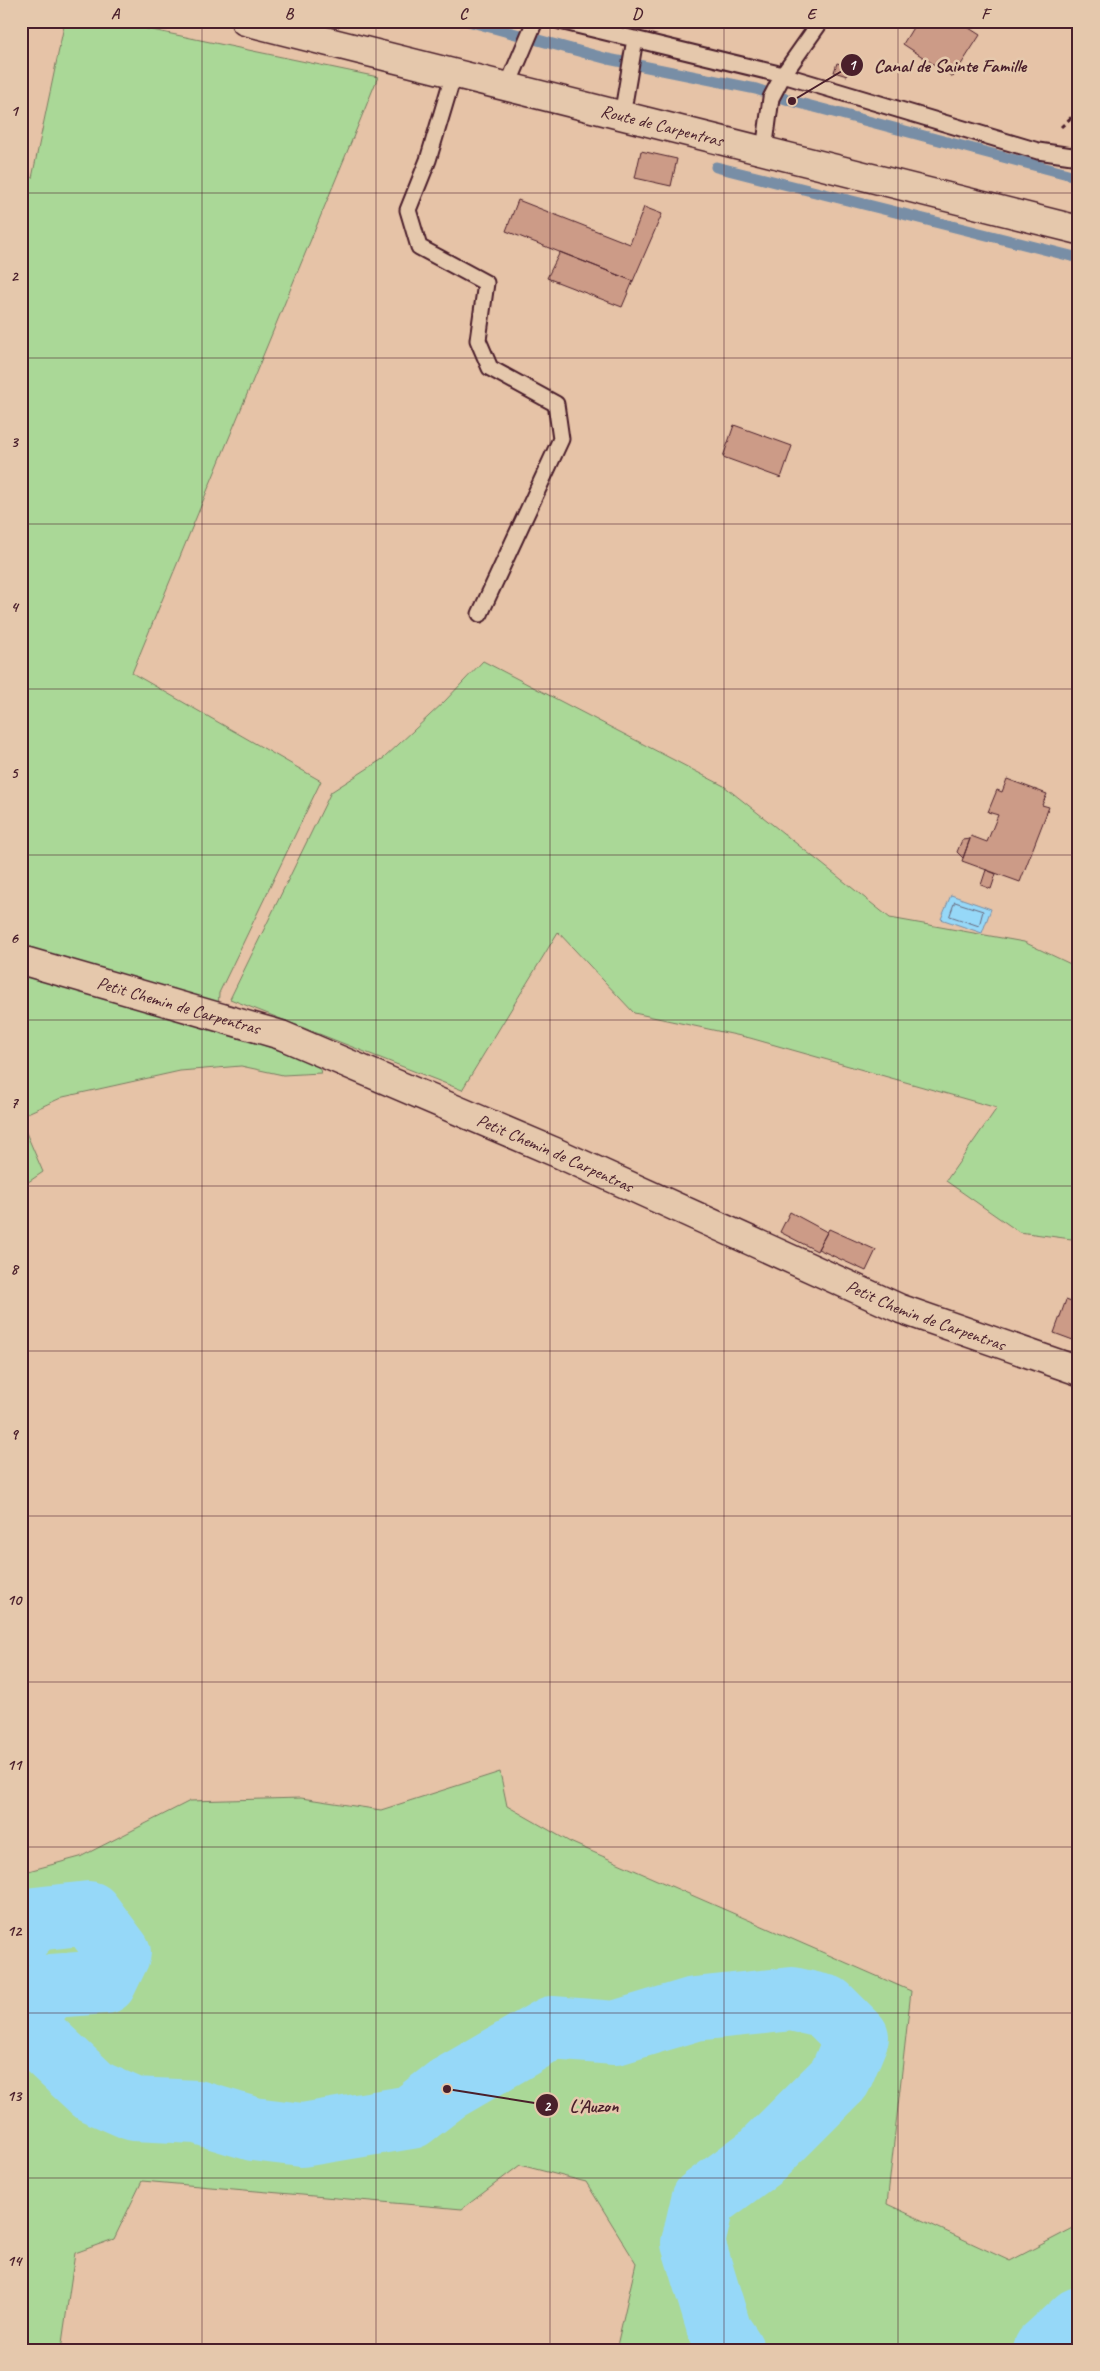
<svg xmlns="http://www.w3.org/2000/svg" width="1100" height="2371" viewBox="0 0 1100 2371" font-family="Caveat,sans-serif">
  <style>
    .green { fill: #aad897; stroke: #7a7c61 }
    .water { fill: #96d8f8; stroke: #788ea6 }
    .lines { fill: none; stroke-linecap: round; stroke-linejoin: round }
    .shore { stroke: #68697d; stroke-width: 1 }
    .stream { stroke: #788ea6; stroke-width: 11 }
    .river { stroke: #96d8f8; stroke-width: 64 }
    .building { fill: #cc9b87; stroke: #4a1f2b }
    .lane-casing { stroke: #4a1f2b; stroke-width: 19 }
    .street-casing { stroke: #4a1f2b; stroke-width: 31 }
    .secondary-casing { stroke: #4a1f2b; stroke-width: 31 }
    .path { stroke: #4a1f2b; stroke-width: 3; stroke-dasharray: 5 4; stroke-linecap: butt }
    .lane { stroke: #e5c8ac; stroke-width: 15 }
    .street { stroke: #e5c8ac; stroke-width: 28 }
    .secondary { stroke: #e5c8ac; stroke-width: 28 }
    .grid { fill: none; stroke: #4a1f2b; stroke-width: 1; stroke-opacity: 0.55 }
    .labels { text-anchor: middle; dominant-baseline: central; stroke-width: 5; stroke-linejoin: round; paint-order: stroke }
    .street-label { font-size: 18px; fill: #4a1f2b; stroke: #e5c8ac }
    .leader { fill: none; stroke: #4a1f2b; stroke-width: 2 }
    .callout-dot { fill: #4a1f2b; stroke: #e5c8ac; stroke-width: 2 }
    .mark-label { font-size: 15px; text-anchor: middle; font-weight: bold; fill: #fff }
    .callout-label { font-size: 19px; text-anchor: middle; font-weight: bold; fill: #4a1f2b; stroke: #e5c8ac; stroke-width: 5; stroke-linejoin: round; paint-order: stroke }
    .neatline { fill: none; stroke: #4a1f2b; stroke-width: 2 }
    .grid-label { font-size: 16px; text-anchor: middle; font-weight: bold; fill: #4a1f2b }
  </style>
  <rect width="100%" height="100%" fill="#e6c3a7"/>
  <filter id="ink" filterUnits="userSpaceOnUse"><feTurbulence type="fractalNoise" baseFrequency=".02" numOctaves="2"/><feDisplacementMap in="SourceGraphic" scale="10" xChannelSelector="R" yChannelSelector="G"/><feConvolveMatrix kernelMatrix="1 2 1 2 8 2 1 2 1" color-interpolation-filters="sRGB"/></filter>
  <g filter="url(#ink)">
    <path class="green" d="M65,21H109L378,77L132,673L321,781L219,993L217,1029L318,1064L321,1073L283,1075L241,1066L180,1071L63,1097L21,1116V177L32,178Z
      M483,661L724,786L890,918L1024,942L1079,968V1240L1019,1232L946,1181L997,1108L750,1038L634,1013L558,932L462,1090L230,999L331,792L384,758L444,702Z
      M21,1121L43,1172L21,1187Z
      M500,1772L507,1806L570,1842L911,1991L887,2204L1010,2261L1079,2225V2350H616L636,2263L586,2182L520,2165L462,2209L142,2181L114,2239L75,2253L61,2350H21V1873L80,1857L190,1801L301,1798L381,1810Z"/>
    <path class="water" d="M951,895L991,909L982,933L941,919Z"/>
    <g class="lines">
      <path class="shore" d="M955,902L983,911L979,926L950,916Z"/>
      <path class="stream" d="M468,21L608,59L756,89L792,101L1079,177
        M716,167L1079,258"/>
      <path class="river" d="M21,1933L35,1919L89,1913L119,1953L105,1982L52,1986L35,2003L29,2030L95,2092L134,2109L197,2112L253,2129L302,2135L411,2117L447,2089L552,2028L615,2033L695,2009L792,1999L827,2007L857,2037L840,2078L761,2157L703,2200L693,2243L720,2332L732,2350
        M1045,2350L1079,2319"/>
    </g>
    <path class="building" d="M917,21H958L980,35L953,77L903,44Z
      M837,63L850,67L847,76L834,72Z
      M641,151L677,159L671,186L635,178Z
      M518,200L630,244L644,207L662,214L633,281L506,231Z
      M560,252L633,281L622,307L547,278Z
      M734,425L792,446L781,478L723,457Z
      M1007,779L1047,794L1042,805L1049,807L1020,882L962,861L971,836L987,842L998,815L988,812L997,790L1002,792Z
      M970,839L963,858L957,852L962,840Z
      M986,870L996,874L991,889L981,885Z
      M790,1212L827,1232L817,1251L780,1232Z
      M829,1229L876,1250L866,1271L818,1249Z
      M1066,1300L1079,1305V1326L1073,1340L1054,1333Z"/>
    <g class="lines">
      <defs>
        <path id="lane" d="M560,21L783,75L1038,151L1079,157
          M454,73L428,160L408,210L419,247L486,283L478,340L490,368L556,404L561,439L480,614
          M507,87L535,21
          M622,116L635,39
          M764,151L771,98L783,75L821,21"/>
        <g id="street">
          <path id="s1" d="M21,960L281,1035L555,1152L901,1309L1079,1371"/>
        </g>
        <g id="secondary">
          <path id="s2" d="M245,21L1079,230"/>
        </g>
      </defs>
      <use href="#lane" class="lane-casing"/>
      <use href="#street" class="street-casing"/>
      <use href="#secondary" class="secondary-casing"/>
      <path class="path" d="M1061,127L1079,110"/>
      <use href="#lane" class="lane"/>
      <use href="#street" class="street"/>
      <use href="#secondary" class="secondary"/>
    </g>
  </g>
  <path class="grid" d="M202,21V2350M376,21V2350M550,21V2350M724,21V2350M898,21V2350M21,193H1079M21,358H1079M21,524H1079M21,689H1079M21,855H1079M21,1020H1079M21,1186H1079M21,1351H1079M21,1516H1079M21,1682H1079M21,1847H1079M21,2013H1079M21,2178H1079"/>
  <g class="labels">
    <g class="street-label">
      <text stroke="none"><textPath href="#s2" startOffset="430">Route de Carpentras</textPath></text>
      <text stroke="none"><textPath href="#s1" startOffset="164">Petit Chemin de Carpentras</textPath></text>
      <text stroke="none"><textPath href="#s1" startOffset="569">Petit Chemin de Carpentras</textPath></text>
      <text stroke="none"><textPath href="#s1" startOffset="974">Petit Chemin de Carpentras</textPath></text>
    </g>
  </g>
  <path class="leader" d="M792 101L852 65M447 2089L547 2105"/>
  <g class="callout-dot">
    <circle cx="792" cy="101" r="5"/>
    <circle cx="447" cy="2089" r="5"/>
    <circle cx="852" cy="65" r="12"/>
    <circle cx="547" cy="2105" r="12"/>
  </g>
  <g class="mark-label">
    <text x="852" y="70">1</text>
    <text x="547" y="2111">2</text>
  </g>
  <g class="callout-label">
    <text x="950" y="72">Canal de Sainte Famille</text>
    <text x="594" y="2112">L'Auzon</text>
  </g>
  <rect width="1100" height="2371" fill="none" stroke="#e5c8ac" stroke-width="55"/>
  <rect x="28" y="28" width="1044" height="2316" class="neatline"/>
  <g class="grid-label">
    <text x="115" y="19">A</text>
    <text x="289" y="19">B</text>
    <text x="463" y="19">C</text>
    <text x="637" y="19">D</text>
    <text x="811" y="19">E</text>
    <text x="985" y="19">F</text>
    <text x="14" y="116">1</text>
    <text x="14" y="281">2</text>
    <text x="14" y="447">3</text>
    <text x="14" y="612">4</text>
    <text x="14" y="778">5</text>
    <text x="14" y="943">6</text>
    <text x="14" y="1108">7</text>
    <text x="14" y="1274">8</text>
    <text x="14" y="1439">9</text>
    <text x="14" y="1605">10</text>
    <text x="14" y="1770">11</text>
    <text x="14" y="1936">12</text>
    <text x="14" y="2101">13</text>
    <text x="14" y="2266">14</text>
  </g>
</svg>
